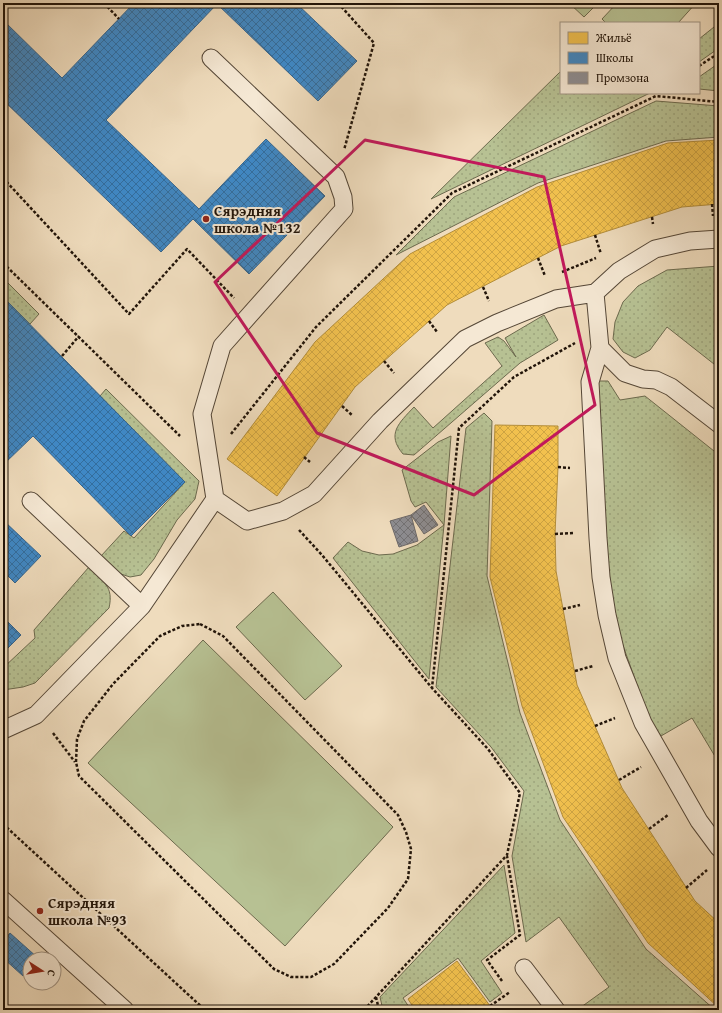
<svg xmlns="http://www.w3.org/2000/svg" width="722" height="1013" viewBox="0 0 722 1013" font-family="'Gentium Book Plus',serif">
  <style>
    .grass { fill: url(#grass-dots); stroke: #6c6a4e }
    .pitch { fill: #b7c193; stroke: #6c6a4e }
    .homes { fill: url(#homes-cross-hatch); stroke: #b38d39 }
    .schools { fill: url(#schools-cross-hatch); stroke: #36658d }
    .industry { fill: url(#industry-cross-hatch); stroke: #6d6969 }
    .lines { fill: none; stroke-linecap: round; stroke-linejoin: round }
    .service-casing { stroke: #544636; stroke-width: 19 }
    .path { stroke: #211409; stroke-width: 2.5; stroke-dasharray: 3 2; stroke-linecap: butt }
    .service { stroke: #f5e8d4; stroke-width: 17 }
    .marked { fill: none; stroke: #c2185b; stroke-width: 3; stroke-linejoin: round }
    .poi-dot { fill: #8f2418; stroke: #f5e8d4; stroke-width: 1.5 }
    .labels { text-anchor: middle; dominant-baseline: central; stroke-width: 4; stroke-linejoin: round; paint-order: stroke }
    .poi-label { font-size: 15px; font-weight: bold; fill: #211409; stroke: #f5e8d4; text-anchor: start }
  </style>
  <defs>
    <pattern id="grass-dots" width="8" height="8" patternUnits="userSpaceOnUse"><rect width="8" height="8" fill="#b7c193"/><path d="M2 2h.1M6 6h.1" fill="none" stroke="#9da57d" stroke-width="1.8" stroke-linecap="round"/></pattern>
    <pattern id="homes-cross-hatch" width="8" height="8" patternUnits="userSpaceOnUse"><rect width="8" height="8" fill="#f2c14e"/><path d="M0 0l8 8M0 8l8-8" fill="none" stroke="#cfa543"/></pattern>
    <pattern id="schools-cross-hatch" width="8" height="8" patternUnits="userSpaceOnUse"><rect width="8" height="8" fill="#3f88c5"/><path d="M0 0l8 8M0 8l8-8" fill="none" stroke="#346e9e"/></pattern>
    <pattern id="industry-cross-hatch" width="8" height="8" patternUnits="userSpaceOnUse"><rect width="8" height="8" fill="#8d8d92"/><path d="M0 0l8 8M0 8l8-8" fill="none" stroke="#737275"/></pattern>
  </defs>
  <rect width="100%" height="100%" fill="#efdcbd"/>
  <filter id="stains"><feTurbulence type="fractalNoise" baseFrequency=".005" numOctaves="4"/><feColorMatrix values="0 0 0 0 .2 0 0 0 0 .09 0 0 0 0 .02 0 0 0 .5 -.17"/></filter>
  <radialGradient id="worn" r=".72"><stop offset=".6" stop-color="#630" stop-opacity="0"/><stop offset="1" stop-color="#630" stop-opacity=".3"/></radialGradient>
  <path class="grass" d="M719,23V48L699,62V39Z
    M719,63V91L699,89V77Z
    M561,71V93H650L431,199Z
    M656,101L719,106V137L666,141L538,183L396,255L454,197Z
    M719,266V368L667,327L650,350L635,358L623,352L613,339L615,322L623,302L638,286L667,270Z
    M3,278L39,314L30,324L3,297Z
    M544,315L558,340L520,363L414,455L403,454C386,434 399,423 414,407L433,428L502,366L485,343L498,337L504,341L516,357L505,338Z
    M596,381H608L620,400L645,396L719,455V763L692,718L661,736L650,721L611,612Z
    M106,389L199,481L195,499L177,520L154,559L141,575L130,577L118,573L101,556L124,531L134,538L185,482L100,396Z
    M484,413L492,421L487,576L520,713L560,820L646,949L715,1010H577L609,987L559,917L526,942L512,856L524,791L491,747L436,687L466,428Z
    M451,436L444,525L429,679L333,558L348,542L362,551L379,555L393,554L417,545L444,525L426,502L415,507L411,501L402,470L438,442Z
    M89,567C103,582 114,586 109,608L35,683L23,687L3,690V668L35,638L34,630Z
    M504,865L515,933L481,961L502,993L490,1002L458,958L403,998L411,1010H383L380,997Z"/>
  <path class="pitch" d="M569,3H598L584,17Z
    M617,3H696L678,23H606L602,19Z
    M273,592L342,666L305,700L236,627Z
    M203,640L393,827L285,946L88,763Z"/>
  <path class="homes" d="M719,140V204L682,207L561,246L447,305L355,387L277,496L227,459L315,342L410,254L537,187L668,143Z
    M495,425L558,426V467L555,534L556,571L577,685L622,788L695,901L719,923V1008L648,943L563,817L522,706L490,577Z
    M457,961L493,1010H415L408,999Z"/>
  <path class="schools" d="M134,3H296L357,61L318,101L217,4L106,120L199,209L266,139L325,196L249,274L193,219L161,252L3,100V20L62,78Z
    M3,297L185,482L131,536L33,436L3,465Z
    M3,520L41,556L15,583L3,571Z
    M3,617L21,635L3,653Z
    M10,933L38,958L37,959H30V967L23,976L3,958V941Z"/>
  <path class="industry" d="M424,505L438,525L424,534L411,515Z
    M411,515L418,541L399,547L390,521Z"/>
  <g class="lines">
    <defs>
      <path id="service" d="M595,293L600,348L590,382L598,538L601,577L607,615L617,658L643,723L699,821L719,848
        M600,348L625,373L643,379L656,380L671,387L719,424
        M215,499L247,521L283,511L314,494L380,421L465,339L497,323L556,299L595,293L619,271L655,249L690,241L719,239
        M31,501L142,606
        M3,730L36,715L142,606L215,499L202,414L222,346L344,209L343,197L336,177L211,58
        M3,900L125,1010
        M524,968L556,1010"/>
    </defs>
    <use href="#service" class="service-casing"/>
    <path class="path" d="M104,3L119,19
      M338,3L374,43L344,150
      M699,66L719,53
      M3,178L129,314L187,249L234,298
      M712,204L713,216
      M652,217L653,224
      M595,235L601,254
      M538,258L545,276
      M3,263L180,436
      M562,272L596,258
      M483,287L489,301
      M429,321L437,332
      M62,356L79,336
      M384,361L394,373
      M342,406L353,416
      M231,434L316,327L452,193L656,96L719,102
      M304,457L310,462
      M558,467L570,468
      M299,530L322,555L432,688
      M555,534L573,533
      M563,609L580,605
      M200,624L223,636L398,815L406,832L411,849L408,879L388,908L334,964L311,977H291L274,969L79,776L76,762L77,739L84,721L113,684L160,636L182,626Z
      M575,671L593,666
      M595,726L615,718
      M53,733L75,762
      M619,780L641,767
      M3,824L205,1010
      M649,829L668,815
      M686,888L707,870
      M502,981L487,960L520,935L507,856
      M376,997L379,1010
      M490,1006L510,992
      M364,1010L507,855L520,793L488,749L432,688L459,428L514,377L575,343"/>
    <use href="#service" class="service"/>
  </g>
  <path class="marked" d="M365,140L544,177L595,405L474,495L317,433L215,282Z"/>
  <g class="poi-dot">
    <circle cx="206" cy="219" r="4"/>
    <circle cx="40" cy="911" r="4"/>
  </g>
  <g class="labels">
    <g class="poi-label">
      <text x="214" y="210">Сярэдняя<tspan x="214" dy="17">школа №132</tspan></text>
      <text x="48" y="902">Сярэдняя<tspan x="48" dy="17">школа №93</tspan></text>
    </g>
  </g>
  <rect width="722" height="1013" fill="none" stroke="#efdcbd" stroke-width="16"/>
  <rect x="4" y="4" width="714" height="1005" fill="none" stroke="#211409" stroke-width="2"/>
  <rect x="8" y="8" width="706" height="997" fill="none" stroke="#211409"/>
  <rect x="560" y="22" width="140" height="72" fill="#f5e8d4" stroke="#a09383"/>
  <rect x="568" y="32" width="20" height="12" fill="#f2c14e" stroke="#a09383"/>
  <text x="596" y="42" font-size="12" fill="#211409">Жильё</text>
  <rect x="568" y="52" width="20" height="12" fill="#3f88c5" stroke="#a09383"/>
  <text x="596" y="62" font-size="12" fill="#211409">Школы</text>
  <rect x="568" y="72" width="20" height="12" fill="#8d8d92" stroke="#a09383"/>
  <text x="596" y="82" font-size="12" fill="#211409">Промзона</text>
  <g transform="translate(42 971) rotate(102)"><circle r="19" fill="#f5e8d4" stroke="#a09383"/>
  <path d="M0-3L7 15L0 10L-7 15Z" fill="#8f2418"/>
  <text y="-6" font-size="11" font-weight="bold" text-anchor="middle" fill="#211409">С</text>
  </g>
  <rect width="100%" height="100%" filter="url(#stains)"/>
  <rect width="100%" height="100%" fill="url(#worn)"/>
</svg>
